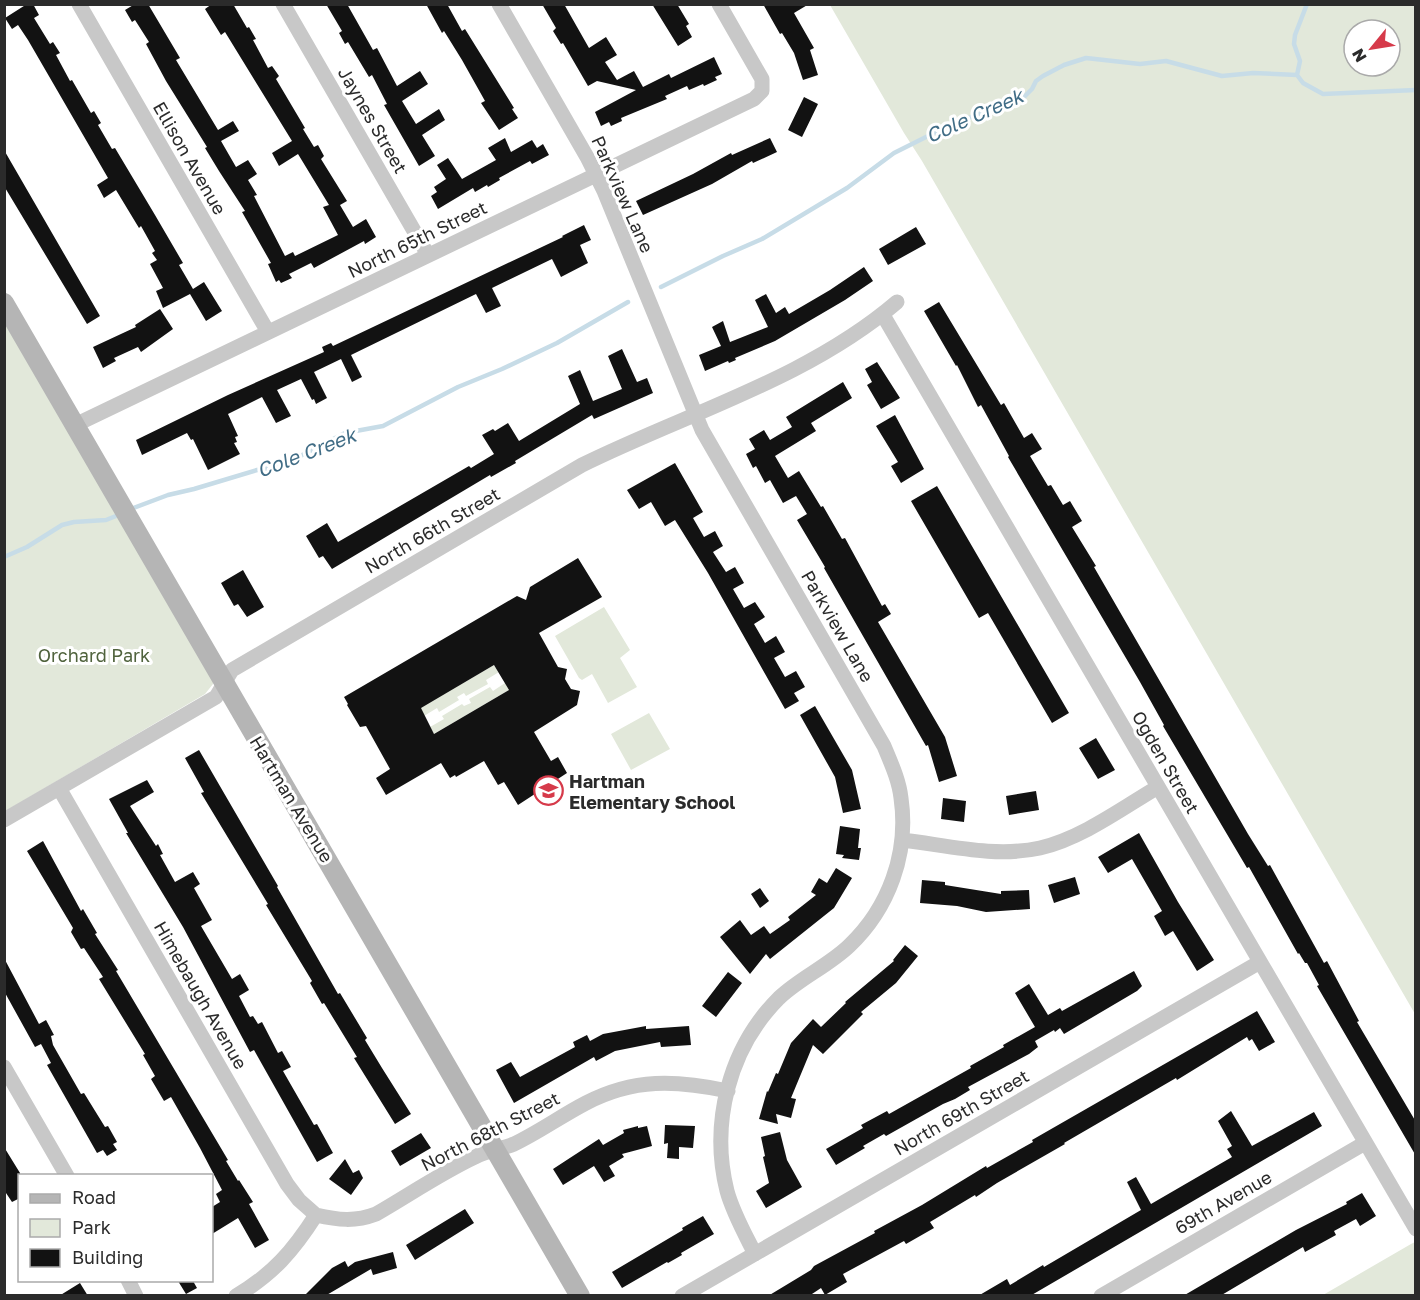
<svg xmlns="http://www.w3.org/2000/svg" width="1420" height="1300" viewBox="0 0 1420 1300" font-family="'Golos Text',sans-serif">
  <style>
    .green { fill: #e2e8da; fill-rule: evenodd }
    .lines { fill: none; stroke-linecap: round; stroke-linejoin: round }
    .stream { stroke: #c7dce7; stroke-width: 4.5 }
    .building { fill: #121212; fill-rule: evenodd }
    .minor { stroke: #c8c8c8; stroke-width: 15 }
    .secondary { stroke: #b5b5b5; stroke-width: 20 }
    .labels { text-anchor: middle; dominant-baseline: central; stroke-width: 6; stroke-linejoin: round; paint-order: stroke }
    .street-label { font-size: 18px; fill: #2b2b2b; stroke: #fff }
    .park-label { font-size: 18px; fill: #50633d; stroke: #fff }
    .poi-label { font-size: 18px; font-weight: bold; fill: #2b2b2b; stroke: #fff; text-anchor: start }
    .water-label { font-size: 20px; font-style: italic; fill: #416d86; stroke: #fff }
  </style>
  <rect width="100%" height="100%" fill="#fff"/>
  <path class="green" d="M830,5H1415V1014L922,161L904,133ZM1354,30H1390V66H1354Z
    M8,325L213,678V684L205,694L4,812V327Z
    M604,607L630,650L620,658L637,687L608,703L592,674L582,680L579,678L555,636Z
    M494,665L499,672L486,680L488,684L466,696L464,693L457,697L459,700L439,712L437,708L424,716L420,708Z
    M505,683L509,690L434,734L430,727L444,719L442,716L462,704L464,706L471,703L469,699L490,687L493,691Z
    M649,713L670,749L631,770L611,734Z
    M1415,1242V1295H1323L1411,1244Z"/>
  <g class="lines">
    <path class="stream" d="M1297,75L1300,61L1294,44L1295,35L1307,4
      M661,287L723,256L762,239L847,188L894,153L950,125L1024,97L1032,89L1036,81L1043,76L1064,65L1086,58L1140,64L1166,61L1222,76L1253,73L1297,75L1303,83L1323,94L1416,90
      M128,510L168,495L194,489L257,470L279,467L345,433L383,426L458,387L502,369L557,343L628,302
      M4,557L27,547L62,525L74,522L106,520L121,514"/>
  </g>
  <path class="building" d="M27,4H33L39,15L34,18L50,44L53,42L60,53L56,55L70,81L72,80L91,113L94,111L101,123L98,125L112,149L115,148L155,215L183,263L179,265L193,289L204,282L222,311L206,321L190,294L163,308L156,291L163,288L150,264L157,260L152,253L155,251L141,226L139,228L116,190L104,198L97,185L108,178L28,40L18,25L12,29L5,18Z
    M135,4H148L180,58L176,60L218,130L233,121L239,131L221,141L236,167L248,160L257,174L248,180L257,195L254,196L285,256L293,252L295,256L338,235L323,207L329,205L298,154L279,166L272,153L292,141L225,32L221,35L205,9L212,4H233L247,28L249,27L256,39L253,40L268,68L272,66L279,76L276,79L305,128L303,129L314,147L318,145L324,156L321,159L347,201L340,205L353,227L366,219L376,237L365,244L364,241L314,268L311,263L289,274L292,278L281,283L279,280L276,282L268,264L271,263L242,212L245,211L219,171L205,148L207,147L166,81L146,44L149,42L135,20L132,22L125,10Z
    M326,4H347L373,50L377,48L397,86L420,71L428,84L402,101L416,124L439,109L445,120L422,135L435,156L419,166L384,105L387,104L372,75L369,77L348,42L345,44L339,33L342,31Z
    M426,4H447L462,31L465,29L514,108L512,109L518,118L499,130L481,103L485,101L462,60L444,31L442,33Z
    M542,4H564L589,48L606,37L617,55L605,62L617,80L634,71L643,87L669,74L671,78L714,57L722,74L715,77L717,80L704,86L703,84L689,90L687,86L665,96L667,99L621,118L622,121L611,126L609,122L601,126L595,112L636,90L597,81L588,86L563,43L561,44L553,31L556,28Z
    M652,4H677L689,24L686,26L692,37L678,46Z
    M763,4H809L794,13L814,48L810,50L818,75L803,80L794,53L782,33L780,34Z
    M804,97L818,104L802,137L788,130Z
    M505,138L511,152L532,140L537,148L543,144L549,155L532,164L530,161L499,178L500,180L488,187L487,185L475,192L473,188L438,209L431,196L437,192L434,187L446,179L437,165L448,158L462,179L496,160L488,148Z
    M770,138L777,152L753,163L752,161L712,184L643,215L636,201L693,174L731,153L732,155Z
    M4,150L100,316L87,324L4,186Z
    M584,225L591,240L580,245L588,263L561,277L552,259L492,288L501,306L486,313L476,294L351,355L362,377L352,382L341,359L314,372L327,398L316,404L314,399L312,400L301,379L277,390L291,416L276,423L262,397L228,414L238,436L235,437L237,442L234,443L240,454L208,470L193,439L191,440L187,433L142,455L136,440L228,395L324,352L322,347L331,343L333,346L563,237L562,236Z
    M916,227L926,244L888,265L879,249Z
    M864,267L873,281L845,300L775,341L735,358L736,360L729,363L728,361L705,371L699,355L721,346L712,327L723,321L730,342L768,327L755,300L766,294L776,313L785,307L789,314L830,290Z
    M939,302L1001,405L1004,403L1024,438L1032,433L1042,449L1030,456L1048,486L1051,485L1063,505L1070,501L1082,521L1072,527L1096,566L1094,567L1248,834L1268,866L1270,865L1324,963L1327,961L1359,1021L1357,1022L1416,1122V1156L1317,986L1319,985L1307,963H1305L1299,953L1298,954L1249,867L1247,868L1163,726L1164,725L1140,682L1008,457L1009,456L981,405L978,407L957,365L956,366L924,311Z
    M160,309L173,329L141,352L138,347L114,358L116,361L103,368L93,347L136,327L135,325Z
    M622,349L637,382L647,378L653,393L594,419L592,415L515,461L516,463L491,477L490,475L332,569L323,556L319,558L306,536L327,523L338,542L469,466L471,468L494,454L482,435L493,429L495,431L508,423L519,441L580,404L568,376L580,370L593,401L622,389L608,356Z
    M877,362L900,398L881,409L867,385L872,382L865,369Z
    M843,382L852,398L811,423L816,431L775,456L788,478L799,471L821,507L823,506L842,539L845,538L882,606L885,604L891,614L878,622L945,737L957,776L939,782L928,745L926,746L824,568L825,567L797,520L807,514L796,496L783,503L770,480L765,483L756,466L753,468L746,454L755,449L749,439L764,430L770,440L792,427L786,417Z
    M895,415L924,469L901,483L891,466L898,462L876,426Z
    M675,463L703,512L693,518L704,537L715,531L723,546L713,552L726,572L735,567L744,583L733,589L744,608L755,602L765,617L754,624L765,643L776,636L785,652L774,658L785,677L796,671L805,687L794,693L799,701L785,709L708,573L675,520L665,526L651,502L639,509L627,490Z
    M937,486L1069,713L1052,723L988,613L979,618L911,501Z
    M578,558L602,597L539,633L558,667L567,669L565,679L571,689L580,691L577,705L534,732L551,761L558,757L567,773L518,805L504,782L498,785L484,761L456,777L455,775L450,778L441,763L386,795L376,778L390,769L366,726L360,727L347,705L348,704L344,697L517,596L526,600L530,587ZM494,665L509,690L434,734L421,708Z
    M243,570L264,607L247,617L238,604L234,606L221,583Z
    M815,706L852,770L861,809L843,813L835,777L800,715Z
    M1096,738L1115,770L1098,779L1079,748Z
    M199,750L278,886L277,887L338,994L340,993L367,1038L365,1040L382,1068L411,1114L395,1124L354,1058L357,1057L324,1003L322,1004L310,983L312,981L266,905L268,904L201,793L204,792L185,758Z
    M147,780L154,792L130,806L156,846L158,844L163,854L160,855L175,882L193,872L200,884L194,888L212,920L201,926L232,979L240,974L249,990L239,996L250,1017L253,1016L258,1024L262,1022L278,1053L282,1051L291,1067L283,1071L314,1125L317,1124L333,1153L317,1162L254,1050L250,1052L183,927L126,833H128L109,799Z
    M1036,791L1039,810L1009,815L1006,796Z
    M943,798L966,801L964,822L941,819Z
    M840,826L860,829L858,848H861L859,860L842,858L844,855L836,854Z
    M1139,833L1178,902L1214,960L1197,971L1173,931L1165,936L1154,916L1162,911L1132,859L1108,873L1098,857Z
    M43,841L81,911L83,909L97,933L95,934L118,970L116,971L228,1160L226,1161L238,1181L239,1180L253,1202L249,1204L269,1240L255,1248L238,1218L212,1234V1207L220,1202L216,1194L222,1190L200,1148L171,1097L164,1101L151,1079L155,1076L143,1055L145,1054L99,979L103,977L84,948L81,949L71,932L73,928L27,851Z
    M836,868L852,878L834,908L770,959L766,954L750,974L720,937L740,920L751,935L764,926L770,934L790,920L788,917L816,895L811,892L819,878L827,883Z
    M1075,877L1080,894L1054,903L1048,885Z
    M922,880L945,882V885L1001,894V891L1029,890L1030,909L986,912L957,906L920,903Z
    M760,888L769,901L760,908L751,894Z
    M905,945L918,956L896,983L861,1012L863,1014L823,1054L813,1045L791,1098L796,1099L791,1118L776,1114L778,1124L759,1119L767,1091L768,1092L776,1073L778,1074L791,1043L813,1019L821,1027L846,1003L845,1002L894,961L893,960Z
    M4,958L39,1024L46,1020L54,1035L51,1036L53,1045L81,1094L84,1093L105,1127L108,1126L117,1142L113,1144L117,1150L107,1156L103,1150L97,1153L47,1065L51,1063L41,1044L35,1047L4,991Z
    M1134,971L1142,986L1137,991L1064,1034L1060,1028L1055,1032L1054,1030L1035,1041L1038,1047L1029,1054L968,1087L970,1090L955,1099L943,1104L886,1136L884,1134L863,1146L865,1148L836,1165L826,1149L863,1128L861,1125L887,1111L889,1114L971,1068L970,1066L1004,1047L1003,1045L1035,1027L1015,993L1029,984L1048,1015L1060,1008L1062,1011Z
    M728,972L742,983L716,1017L702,1006Z
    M1257,1011L1275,1042L1259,1051L1252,1039L1249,1041L1247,1037L1177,1080L1176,1078L1064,1143L1065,1144L997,1183L976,1197L975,1195L930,1222L934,1228L906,1244L904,1241L843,1274L847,1282L825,1295L821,1288L809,1296H768L811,1270L814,1266L875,1233L874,1231L922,1205L986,1166L987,1168L1033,1142L1032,1140Z
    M646,1026V1029L689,1026L691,1045L661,1047L660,1042L615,1051L596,1061L594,1057L514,1103L496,1070L511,1062L520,1077L575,1047L573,1042L587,1035L590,1041L603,1034Z
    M1231,1111L1252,1146L1314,1112L1322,1126L1030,1296H978L1007,1279L1010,1285L1043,1265L1044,1267L1141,1210L1127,1182L1136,1177L1151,1204L1232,1157L1227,1149L1232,1146L1218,1121Z
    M665,1125L695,1126L693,1148L679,1147V1159L667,1158L668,1143L664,1144Z
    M638,1126V1128L647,1126L652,1146L622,1154L624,1157L609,1166L615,1176L604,1182L594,1166L563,1185L553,1169L599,1139L603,1145L624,1133L623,1130Z
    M780,1132L787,1160L802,1187L766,1208L756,1191L769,1183L763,1157L765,1156L761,1137Z
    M421,1133L431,1148L400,1166L391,1151Z
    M4,1147L20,1173V1198L12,1202L4,1190Z
    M345,1159L353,1173L359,1170L363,1178L351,1195L329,1179Z
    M1362,1193L1376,1216L1360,1226L1356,1219L1334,1231L1336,1235L1305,1252L1303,1247L1220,1296H1183L1296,1230L1347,1204L1346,1202Z
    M465,1209L474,1223L415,1260L406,1245Z
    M703,1216L714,1234L681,1253L682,1255L668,1263L667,1262L622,1288L612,1272L683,1230L682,1228Z
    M393,1252L397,1268L373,1275L371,1269L325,1296H304L332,1268L345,1261L348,1267L355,1262Z
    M178,1281H193L197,1288L186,1294Z
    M80,1283L88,1296H59Z"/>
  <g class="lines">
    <path class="minor" d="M79,4L268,332
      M283,4L428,255
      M499,4L587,157L604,191L702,430L884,746C891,763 899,780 901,798C909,853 889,908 849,946C828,966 800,978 779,998C729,1048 710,1123 727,1191C733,1213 745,1234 755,1254
      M883,315L1416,1229
      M75,425L754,99L762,91V79L719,4
      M59,788L287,1184L299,1200L316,1215
      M4,820L216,697L232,670L582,465C687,413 807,379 897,302
      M902,840C946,845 995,858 1040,848C1082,838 1121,809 1158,787
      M4,1067L67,1176
      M316,1215C338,1220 355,1222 376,1214C409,1195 441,1173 475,1157C487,1150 502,1149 514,1144C539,1132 561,1116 586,1103C634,1078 676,1080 728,1091
      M128,1280L136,1296
      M236,1296C273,1274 293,1251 316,1215
      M682,1296L1260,962
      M1101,1296L1365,1143"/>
    <path class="secondary" d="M4,303L580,1296"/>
  </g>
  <defs>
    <symbol id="school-ring" viewBox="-11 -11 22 22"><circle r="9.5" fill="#fff" stroke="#d63a4a" stroke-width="1.5"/><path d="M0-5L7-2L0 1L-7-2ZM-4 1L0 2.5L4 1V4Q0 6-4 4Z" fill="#d63a4a"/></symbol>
  </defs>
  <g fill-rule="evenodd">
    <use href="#school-ring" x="532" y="774" width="33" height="33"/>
  </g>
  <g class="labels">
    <g class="street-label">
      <text transform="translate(373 120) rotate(60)">Jaynes Street</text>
      <text transform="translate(190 158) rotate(60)">Ellison Avenue</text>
      <text transform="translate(623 194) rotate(66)">Parkview Lane</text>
      <text transform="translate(417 239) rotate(-26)">North 65th Street</text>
      <text transform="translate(432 530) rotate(-30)">North 66th Street</text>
      <text transform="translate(838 626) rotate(60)">Parkview Lane</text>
      <text transform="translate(1166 762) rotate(60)">Ogden Street</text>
      <text transform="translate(292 799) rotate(59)">Hartman Avenue</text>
      <text transform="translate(201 995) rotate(60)">Himebaugh Avenue</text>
      <text transform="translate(961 1112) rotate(-30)">North 69th Street</text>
      <text transform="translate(490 1131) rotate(-27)">North 68th Street</text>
      <text transform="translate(1223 1202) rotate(-30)">69th Avenue</text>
    </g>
    <g class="park-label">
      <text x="94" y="655">Orchard Park</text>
    </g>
    <g class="poi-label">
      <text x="569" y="781">Hartman<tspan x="569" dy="21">Elementary School</tspan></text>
    </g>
    <g class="water-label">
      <text transform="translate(974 115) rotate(-24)">Cole Creek</text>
      <text transform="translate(306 452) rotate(-21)">Cole Creek</text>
    </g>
  </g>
  <rect width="1420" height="1300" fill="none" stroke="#2b2b2b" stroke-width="12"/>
  <rect x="18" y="1174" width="195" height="108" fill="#ffffff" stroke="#aaaaaa" stroke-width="1.5"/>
  <rect x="30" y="1194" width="30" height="9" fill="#b5b5b5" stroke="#aaaaaa" stroke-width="1.5"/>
  <text x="72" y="1204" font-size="18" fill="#2b2b2b">Road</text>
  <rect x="30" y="1219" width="30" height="18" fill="#e2e8da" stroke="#aaaaaa" stroke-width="1.5"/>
  <text x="72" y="1234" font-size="18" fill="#2b2b2b">Park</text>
  <rect x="30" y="1249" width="30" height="18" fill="#121212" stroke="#aaaaaa" stroke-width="1.5"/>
  <text x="72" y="1264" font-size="18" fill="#2b2b2b">Building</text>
  <g transform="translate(1372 48) rotate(240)"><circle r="28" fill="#ffffff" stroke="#aaaaaa" stroke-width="1.5"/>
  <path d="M0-4.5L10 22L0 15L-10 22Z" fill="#d63a4a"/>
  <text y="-9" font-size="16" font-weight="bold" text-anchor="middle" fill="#2b2b2b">N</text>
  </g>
</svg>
